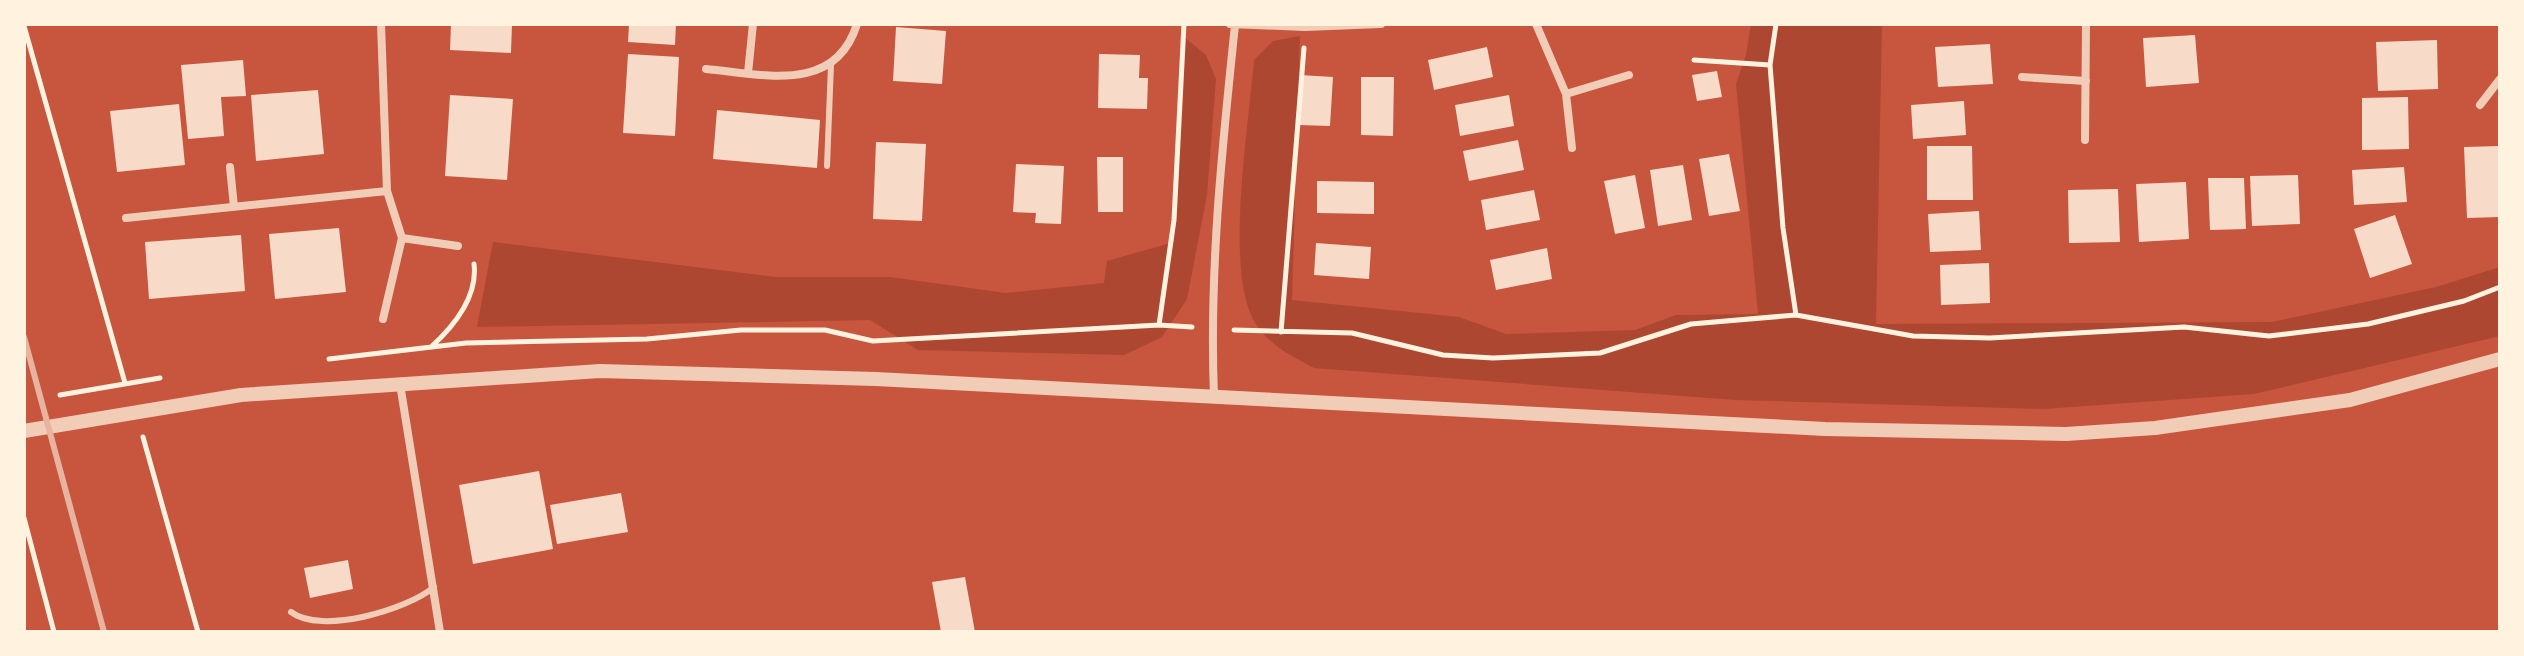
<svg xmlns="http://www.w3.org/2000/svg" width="2524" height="656" viewBox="0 0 2524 656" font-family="Lato,sans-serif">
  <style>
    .green { fill: #ae4732 }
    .building { fill: #f7dbc8 }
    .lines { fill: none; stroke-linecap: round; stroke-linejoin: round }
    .path { stroke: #fff3e0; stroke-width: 5 }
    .service { stroke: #f1ccb7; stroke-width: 6 }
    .minor { stroke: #f1ccb7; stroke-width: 8 }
    .tertiary { stroke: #f1ccb7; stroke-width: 14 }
    .rail { stroke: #e9b49f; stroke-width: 6 }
  </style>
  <rect width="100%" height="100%" fill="#c8553d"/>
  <path class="green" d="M1751,24H1882L1876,324L2272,322L2436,287L2500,267V336L2254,394L2044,409L1735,400L1314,368C1290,355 1266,344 1253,319C1225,266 1249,124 1254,60L1273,41L1300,36L1292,300L1459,317L1506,334L1635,330L1676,315L1758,314L1736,84L1746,55Z
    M1184,37L1206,55L1216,79L1207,195L1187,299L1162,337L1124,355L918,350L870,320L477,327L493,242L776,277H890L1006,293L1104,283L1107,261L1174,242Z"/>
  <path class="building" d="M451,24H512L511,53L450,50Z
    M629,24H676L675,45L628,42Z
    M896,27L946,31L942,84L893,81Z
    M2195,35L2199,83L2146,87L2143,38Z
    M2437,40L2438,89L2378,91L2376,42Z
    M1990,44L1993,84L1938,87L1935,47Z
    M1487,47L1493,77L1434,90L1428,60Z
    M628,54L679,57L675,136L623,133Z
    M1099,54L1140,55L1139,78H1148L1147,109L1098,108Z
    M243,60L246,96L221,97L224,136L188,139L181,65Z
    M1717,71L1722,97L1697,101L1692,75Z
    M1300,75L1333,77L1330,126L1298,125Z
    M1361,77H1394L1393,136L1361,135Z
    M318,90L324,154L256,161L251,95Z
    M450,95L513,99L507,180L445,176Z
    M1509,95L1514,126L1460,136L1455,105Z
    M2408,97L2409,149L2362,150V98Z
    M1964,101L1966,135L1913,139L1911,105Z
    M179,104L185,165L117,172L110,111Z
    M717,110L820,120L817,168L713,159Z
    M1518,140L1524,170L1469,181L1463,151Z
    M876,142L926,144L922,221L873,219Z
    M1927,146H1972L1973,200H1927Z
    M2500,146V217L2467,218L2464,147Z
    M1729,154L1740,211L1709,216L1699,159Z
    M1097,157H1123V212H1098Z
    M1016,164L1064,166L1061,224L1035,223L1036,213L1013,212Z
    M1683,165L1692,220L1658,226L1650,170Z
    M2404,167L2407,202L2354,205L2352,170Z
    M1635,175L1645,228L1615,234L1604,181Z
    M2298,175L2300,224L2252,226L2250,176Z
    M2208,178H2244L2246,229L2210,230Z
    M1317,181L1374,182V214L1317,213Z
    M2186,182L2189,239L2139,242L2136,184Z
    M2118,189L2120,242L2069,243L2068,190Z
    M1534,190L1540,220L1486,230L1481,200Z
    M1979,211L1981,250L1930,252L1928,214Z
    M2395,215L2412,264L2370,278L2354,229Z
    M339,228L346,292L275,299L269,234Z
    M241,235L245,291L149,299L145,242Z
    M1316,243L1371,247L1369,279L1314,275Z
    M1547,248L1552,279L1496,290L1490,260Z
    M1989,263L1990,303L1941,305L1940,265Z
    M539,471L553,549L473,564L459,485Z
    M621,493L628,532L557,544L550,505Z
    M348,560L353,589L310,598L304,568Z
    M965,577L975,632H941L932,582Z"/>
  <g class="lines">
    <path class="path" d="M1776,24L1770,65L1783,228L1796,315
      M24,26L125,383
      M1694,60L1770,65
      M1159,325L1174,220L1184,24
      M1234,330L1352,333L1443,355L1493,358L1600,353L1691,324L1796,315L1913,336L1990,338L2184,327L2269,336L2368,324L2464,301L2500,287
      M1281,332L1304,48
      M431,347C454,326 478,297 474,264
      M329,359L466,343L647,339L741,330H825L873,341L1159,325L1192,327
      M60,395L160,378
      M143,437L198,632
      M24,518L54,632"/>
    <path class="service" d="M827,166L831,65
      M291,612C321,635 407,610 434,587"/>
    <path class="minor" d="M381,24L387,191L402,238L383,319
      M1230,24L1305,27L1381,24
      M1536,24L1566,94L1572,148
      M706,69C762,74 835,95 857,24
      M748,73L753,24
      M2022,77L2086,81
      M1566,94L1629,75
      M2480,105L2500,79
      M2085,140L2086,24
      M230,167L234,207
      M126,218L387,191
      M402,238L458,246
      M400,384L440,632
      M1214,396C1209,271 1222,149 1235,25"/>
    <path class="tertiary" d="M24,431L241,395L600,371L876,379L1825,429L2066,434L2155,428L2350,400L2500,359"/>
    <path class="rail" d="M24,337L104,632"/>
  </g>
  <rect width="2524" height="656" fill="none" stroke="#fff3e0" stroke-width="52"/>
</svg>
